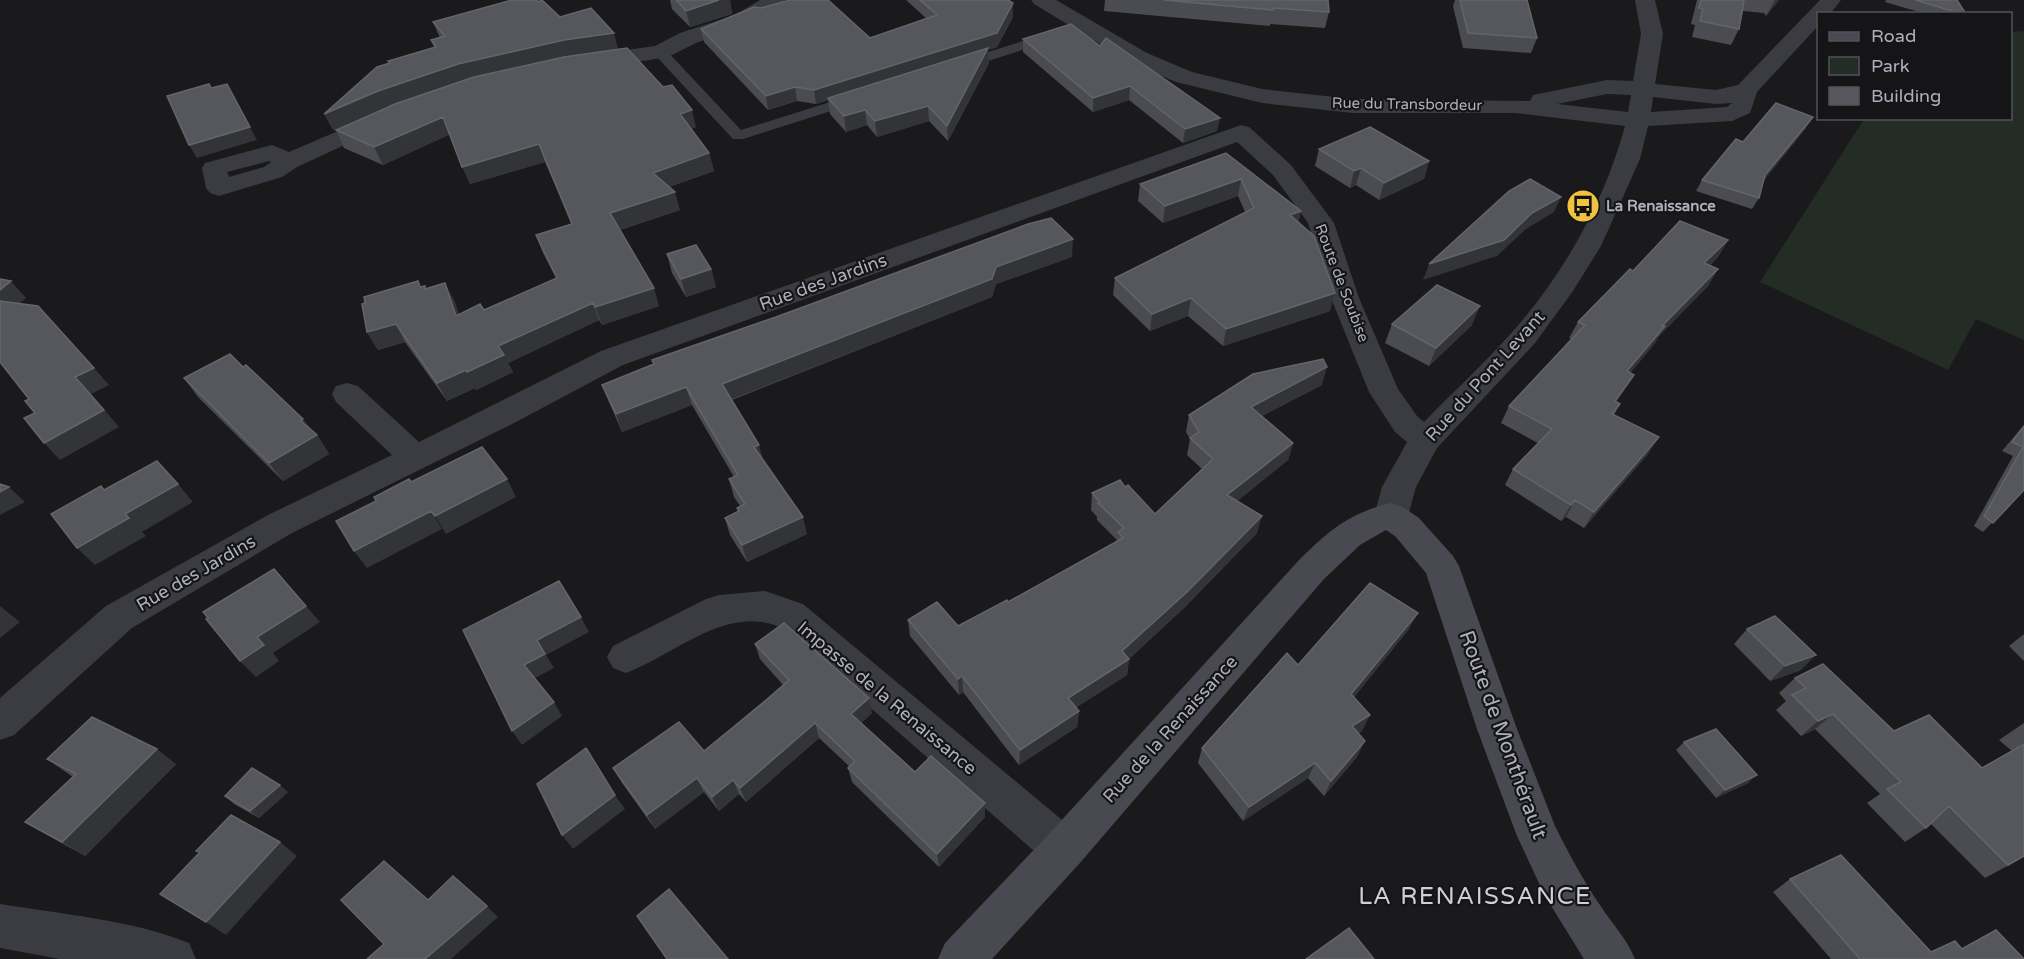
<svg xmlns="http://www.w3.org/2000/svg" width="2024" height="959" viewBox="0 0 2024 959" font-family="'Varela Round',sans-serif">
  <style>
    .green { fill: #242c26 }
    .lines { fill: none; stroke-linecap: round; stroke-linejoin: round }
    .service { fill: #3b3c41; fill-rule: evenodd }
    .minor { fill: #3b3c41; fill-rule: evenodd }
    .secondary { fill: #494a51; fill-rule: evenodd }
    .wall { fill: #4b4c51 }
    .shaded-wall { fill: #333437 }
    .building { fill: #56575c; stroke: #64656b; stroke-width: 1.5 }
    .labels { text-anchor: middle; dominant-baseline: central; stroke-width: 4.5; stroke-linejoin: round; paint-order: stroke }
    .far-street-label { font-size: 15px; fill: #adb0bb; stroke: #151517 }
    .far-poi-label { font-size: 15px; font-weight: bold; fill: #adb0bb; stroke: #151517; text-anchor: start }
    .street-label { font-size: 18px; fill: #adb0bb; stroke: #151517 }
    .near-street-label { font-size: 21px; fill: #adb0bb; stroke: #151517 }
    .near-neighbourhood-label { font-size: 24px; letter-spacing: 1.5px; fill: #ced0d7; stroke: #151517 }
  </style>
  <rect width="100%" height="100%" fill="#1a1a1c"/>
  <path class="green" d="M2024,31V340L1976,319L1948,370L1760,282L1864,119L2010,118L2011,32Z"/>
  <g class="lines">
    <path class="service" d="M1049,33L1054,34L1056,37L1054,40L966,68H956L954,65L956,62Z
      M660,48L665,49L741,130L849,96L854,95L861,99L859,102L743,139H733L655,55L653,52L655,49Z"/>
    <path class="minor" d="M760,0H785L782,4L749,23L696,43L668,57L591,69L583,67L580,62L583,57L591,55L655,46L680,33L735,15Z
      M1031,0H1056L1147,53L1192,72L1262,89L1353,99L1530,101L1533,95L1607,80L1633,81L1641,34L1635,0H1655L1663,34L1655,84L1716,90L1738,85L1820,0H1841L1830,14H1818V26L1757,92L1750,113L1732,121L1648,126L1640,159L1601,246L1573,291L1535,343L1437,448L1416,487L1408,516L1403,525L1391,529L1379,525L1374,516L1382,487L1407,442L1395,432L1369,392L1331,298L1308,223L1273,175L1237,142L623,365L516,422L292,533L132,628L14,735L0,740V698L106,606L268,515L392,455L336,402L332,394L336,386L347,383L358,386L419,442L601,351L1241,125L1249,127L1291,165L1334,223L1359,298L1398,389L1417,416L1424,422C1454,391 1486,362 1514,330C1565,272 1605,200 1625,126L1516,113H1353L1262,103L1176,82L1131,63L1034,4ZM1607,94L1631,95L1628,112L1557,104ZM1653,97L1716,104L1732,103L1727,107L1651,112Z
      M380,113L388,115L392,120L388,125L297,167L282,177L219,196L210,193L206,188L202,168L205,163L272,145L289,152ZM269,161L271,162L264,167L229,177L227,172Z
      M765,591L803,604L1079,834L1085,849L1079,864L1064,870L1049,864L777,626C724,606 673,656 626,673L613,668L607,657L613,646L706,599L719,595Z
      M0,904C60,914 133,920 189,943L196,959H60L0,948Z"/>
    <path class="secondary" d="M1391,503L1403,507L1419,518L1453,556L1459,566L1517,729L1555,826C1569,854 1584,882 1602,908C1613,925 1627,939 1635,959H1584L1545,896L1517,836L1477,729L1426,573L1395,536L1386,530L1360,545L1324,579L1079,864L992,959H938L945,943L1049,834L1300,559C1330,530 1349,513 1391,503Z"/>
  </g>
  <path class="wall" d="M670,0H730L732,14L690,27L672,9Z
    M906,0H1008L1013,17L997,47L988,50L989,63L948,141L929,121L877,137L867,125L846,132L830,114L828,100L816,104L797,101L768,110L704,42L701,29L870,38L926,18Z
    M1105,0H1328L1329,12L1325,28L1270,24V26L1104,11Z
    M1455,0H1527L1537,38L1531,53L1463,48L1453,6Z
    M1697,0H1779L1766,16L1764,13L1743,11L1739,29L1731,45L1692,37L1695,25L1691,24Z
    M1886,0H1957L1966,14H1926L1885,2Z
    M560,17L618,49L569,56L515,68L696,127L691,129L709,153L714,171L669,187L680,210L620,230L659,306L602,325L599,320L508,363L513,372L476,390L475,388L447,401L405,342L378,350L367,332L418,281L421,287L454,300L459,315L484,310L556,278L543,253L536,235L572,224L545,162L470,184L450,134L383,165L344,148L336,130L470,79L385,107L333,130L389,64L388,61L434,47L431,40L440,38L433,22Z
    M1023,39L1100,46L1217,131L1183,143L1129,100L1093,112L1023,52Z
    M1806,128L1764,180L1759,198L1752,209L1696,191L1702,180L1743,142Z
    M1319,149L1429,161L1424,179L1379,200L1356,185L1350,188L1315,166Z
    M1226,153L1301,211L1298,223L1330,311L1223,346L1188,316L1150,331L1113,295L1115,278L1245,212L1238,196L1163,223L1138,201L1140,184Z
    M1728,240L1718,257L1710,265L1718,269L1708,286L1659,336L1655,343L1630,373L1634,375L1616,402L1620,404L1614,415L1648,454L1584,528L1566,517L1561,521L1505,485L1513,469L1538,443L1501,423L1509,406L1571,339L1569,338L1578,322L1633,271Z
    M667,254L711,269L716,287L686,297L672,273Z
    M1072,257L996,284L992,297L732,400L763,461L807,534L747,562L730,535L725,518L738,512L737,508L740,506L734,497L729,479L734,477L692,405L622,432L609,402L602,385L653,364L652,360Z
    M1392,324L1472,325L1429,366L1385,343Z
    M243,367L303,419L311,430L317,435L329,454L283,481L198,397L184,378Z
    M1322,385L1262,416L1293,443L1288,460L1237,501L1257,533L1185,607L1129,659L1127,675L1075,708L1079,711L1077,727L1019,765L963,692L959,695L910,636L908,620L958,626L1008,602L1116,542L1117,540L1097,520V517L1091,510L1092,493L1125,487L1155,514L1202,469L1187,455L1190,439L1186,432L1189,415Z
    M2024,425V490L1983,532L1974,526L2013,456L2002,451Z
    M1409,629L1354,697L1362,731L1358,733L1357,757L1324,796L1308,778L1243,821L1198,763L1202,748L1298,665Z
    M1747,629L1801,670L1770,681L1734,644Z
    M2024,634V661L2009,646Z
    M755,644L872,713L861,723L915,772L985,817L939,867L852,782L848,768L849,766L819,738L746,802L739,794L719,811L704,792L655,829L622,783L613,768L704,751L783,685L760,659Z
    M1795,678L1894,731L1982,768L2012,751L1999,740L2024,723V857L1985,878L1931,824L1926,828L1905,842L1867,803L1880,794L1815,729L1801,736L1776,710L1786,701L1779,693Z
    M1684,742L1748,783L1716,798L1676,750Z
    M47,759L176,764L85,856L49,836L25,822L73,777Z
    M288,792L259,818L234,804L225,796Z
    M1790,879L1931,952L1962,948L1996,930L2024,959H1831L1773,892Z"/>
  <path class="shaded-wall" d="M719,0H730L732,14L690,27L686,11Z
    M1775,0H1779L1766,16Z
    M1013,3V17L997,47L988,50L989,63L948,141L947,126L987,50L828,98V100L816,104L814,90Z
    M614,33L618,49L569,56L464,80L385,107L333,130L324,114L378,91L458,64L564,40Z
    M227,84L257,140L197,158L189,145Z
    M1130,86L1129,100L1093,112V98Z
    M795,87L797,101L768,110L766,96Z
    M928,106L929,121L877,137L875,121Z
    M692,110L696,127L684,131L680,114Z
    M865,110L867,125L846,132L844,116Z
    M443,117L451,134L383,165L374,147Z
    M1813,117L1806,128L1758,187L1765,175Z
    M1220,118L1217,131L1183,143L1185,129Z
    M539,144L545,162L470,184L462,167Z
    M709,153L714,171L658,191L653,173Z
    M1429,161L1424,179L1379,200L1384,183Z
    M1361,168L1356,185L1350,188L1354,171Z
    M1241,179L1238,196L1163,223L1165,206Z
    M675,192L680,210L616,231L610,213Z
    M1561,197L1554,212L1526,229L1497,256L1423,280L1429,264L1532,213Z
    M1301,211L1297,228L1290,215Z
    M1073,239L1072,257L996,284L992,297L727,401L722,384L996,267Z
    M1728,240L1718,257L1695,280L1704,263Z
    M711,269L716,287L686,297L681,279Z
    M1718,269L1708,286L1659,336L1655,343L1617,388L1627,371L1662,326Z
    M11,281L26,298L2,319L0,317V290Z
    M445,283L454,300L465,334L456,316Z
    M654,288L659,306L602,325L595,307Z
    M1335,293L1330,311L1223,346L1226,329Z
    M1191,298L1188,316L1150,331L1152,314Z
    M593,303L599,320L508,363L513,372L476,390L467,372L498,346Z
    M1480,306L1472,325L1429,366L1436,348Z
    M396,324L405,342L378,350L367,332Z
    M1327,367L1322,385L1247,424L1251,407Z
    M94,368L109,385L91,394L119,427L60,460L44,443L75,377Z
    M466,370L475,388L447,401L437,383Z
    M1634,375L1624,391L1605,418L1615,401Z
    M686,387L692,405L622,432L616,414Z
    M303,419L315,436L317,435L329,454L283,481L269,463L301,421Z
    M1659,437L1648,454L1584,528L1594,512Z
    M1293,443L1288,460L1224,512L1227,495Z
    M759,445L764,463L754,447Z
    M507,479L516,497L446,534L435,516Z
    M178,484L193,502L142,532L146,536L95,565L77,548L125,514Z
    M9,487L25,502L0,515V492Z
    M1575,500L1566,517L1561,521L1571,505Z
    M431,511L442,529L367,568L354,551Z
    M1262,516L1257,533L1185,607L1128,660L1129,659L1127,675L1066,713L1068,698L1122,651Z
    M803,517L807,534L747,562L742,545Z
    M0,606L20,622L0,638Z
    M306,606L320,622L273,653L279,661L256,677L240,661L257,637Z
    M1418,613L1409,629L1344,710L1351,694Z
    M581,617L589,632L546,655L554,668L533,679L524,665L537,640Z
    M1816,655L1801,670L1770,681L1785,666Z
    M962,676L963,692L959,695L958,679Z
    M869,698L872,713L855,729L851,714Z
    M554,702L562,716L522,745L512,731Z
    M1079,711L1077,727L1019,765L1020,750Z
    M1833,714L1815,729L1801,736L1818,721Z
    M1370,715L1362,731L1345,741L1352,726Z
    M815,723L819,738L746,802L740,788Z
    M1365,741L1357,757L1324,796L1331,781Z
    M157,749L176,764L85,856L62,842Z
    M1315,763L1308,778L1243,821L1249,807Z
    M1757,775L1748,783L1716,798L1725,790Z
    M697,778L704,792L655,829L647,815Z
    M733,780L739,794L719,811L712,797Z
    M280,785L288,792L259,818L250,811Z
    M615,795L625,809L573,849L562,835Z
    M985,803V817L939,867L937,854Z
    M280,842L297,856L226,935L206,922Z
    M487,906L498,917L451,959H425Z"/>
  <path class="building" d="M512,0H537L538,2L542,0L560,17L591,8L614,33L564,40L458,64L378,91L324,114L377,67L390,63L388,61L436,47L431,40L445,36L433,22Z
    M676,0H719L686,11Z
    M790,0H828L870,38L937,15L920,0H1008L1013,3L997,33L814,90L795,87L766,96L701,29L754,7L761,8Z
    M1164,0H1328L1329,12L1273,8V10Z
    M1460,0H1527L1537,38L1468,33Z
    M1701,0H1744L1739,29L1700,21L1703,9L1699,8Z
    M1915,0H1957L1966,14H1962Z
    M1071,24L1100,46L1106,38L1220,118L1185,129L1130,86L1093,98L1023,39Z
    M627,48L663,87L672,85L692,110L680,114L709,153L653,173L675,192L610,213L654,288L595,307L593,303L498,346L504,355L467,372L466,370L437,383L396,324L367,332L362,304L365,303L364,297L418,281L420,287L425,286V289L445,283L456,316L480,304L484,310L557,278L536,235L572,224L539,144L462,167L443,117L374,147L336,130L395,104L474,77L564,57Z
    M988,48L947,126L928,106L875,121L865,110L844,116L828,98Z
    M209,84L211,88L227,84L250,127L189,145L167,96Z
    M1776,103L1813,117L1765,175L1759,198L1702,180L1736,139L1743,142Z
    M1370,127L1429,161L1384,183L1361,168L1354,171L1319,149Z
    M1226,153L1301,211L1290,215L1314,236L1335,293L1226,329L1191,298L1152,314L1115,278L1254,208L1241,179L1165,206L1140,184Z
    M1530,179L1561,197L1532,213L1504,240L1429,264L1509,191Z
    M1051,218L1073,239L996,267L992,279L722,384L759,445L754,447L803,517L742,545L725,518L739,511L737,508L745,504L729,479L738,475L686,387L616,414L602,385L654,364L652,360L776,317L1028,224Z
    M1680,221L1728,240L1704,263L1718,269L1662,326H1665L1627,371L1634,375L1615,401L1620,404L1612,414L1659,437L1594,512L1575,500L1571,505L1513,469L1552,429L1509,406L1585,325L1578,322L1630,269L1633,271Z
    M696,245L711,269L681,279L667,254Z
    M0,279L11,281L0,290Z
    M1437,285L1480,306L1436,348L1392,324Z
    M0,301L38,306L94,368L75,377L104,410L44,443L24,418L35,413L25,401L29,399L0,362Z
    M230,354L243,367L246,365L303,419L301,421L317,435L269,463L184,378Z
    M1323,359L1327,367L1251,407L1293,443L1227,495L1262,516L1188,591L1122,651L1129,659L1068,698L1079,711L1020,750L962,676L958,679L908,620L937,602L958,626L1007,600L1008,602L1123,538L1118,532L1124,528L1098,503L1100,502L1092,493L1120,480L1125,487L1128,485L1155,514L1213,459L1190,438L1199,432L1189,415L1253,374Z
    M2024,426V490L1993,523L1984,516L2023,447L2012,442Z
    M482,447L507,479L435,516L431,511L354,551L336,521L376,501L374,497L409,479L411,482Z
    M157,461L178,484L125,514L129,518L77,548L51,514L101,486L104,490Z
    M0,484L9,487L0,492Z
    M274,569L306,606L257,637L264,645L240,661L206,619L208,618L203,612Z
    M559,581L581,617L537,640L545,654L524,665L554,702L512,731L463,630Z
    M1370,583L1418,613L1351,694L1370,715L1352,726L1365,741L1331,781L1315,763L1249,807L1202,748L1287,653L1298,665Z
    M1775,616L1816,655L1785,666L1747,629Z
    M784,623L869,698L851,714L915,772L931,756L985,803L937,854L848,768L855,761L815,723L740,788L733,780L712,797L697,778L647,815L613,768L679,722L704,751L764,702L789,680L755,644Z
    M1823,664L1894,731L1929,715L1982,768L2024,744V856L2008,865L1949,806L1926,828L1887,789L1901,782L1833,714L1818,721L1792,695L1806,688L1795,678Z
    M92,717L157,749L62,842L25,822L76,774L47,759Z
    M1716,729L1757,775L1725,790L1684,742Z
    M586,748L615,795L562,835L537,784Z
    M252,768L280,785L250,811L225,796Z
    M231,815L280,842L206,922L160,894L200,852L196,851Z
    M1841,855L1931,952L1955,941L1962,949L1996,930L2024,959H1860L1790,879Z
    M384,861L428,900L453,876L487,906L425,959H367L384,944L341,900Z
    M669,889L728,959H667L637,916Z
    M1349,928L1374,959H1306Z"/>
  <defs>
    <symbol id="bus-disc" viewBox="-11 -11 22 22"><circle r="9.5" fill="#efc33f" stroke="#151517"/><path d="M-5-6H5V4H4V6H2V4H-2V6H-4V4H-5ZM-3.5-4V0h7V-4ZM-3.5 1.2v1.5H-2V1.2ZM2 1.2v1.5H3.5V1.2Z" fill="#111"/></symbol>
  </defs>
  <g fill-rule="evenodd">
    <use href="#bus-disc" x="1564" y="187" width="38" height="38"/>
  </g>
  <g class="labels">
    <g class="far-street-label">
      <text transform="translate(1407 104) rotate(1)">Rue du Transbordeur</text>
      <text transform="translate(1342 283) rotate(69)">Route de Soubise</text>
    </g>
    <g class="far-poi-label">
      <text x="1606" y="206">La Renaissance</text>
    </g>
    <g class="street-label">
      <text transform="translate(823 282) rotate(-20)">Rue des Jardins</text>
      <text transform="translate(1485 376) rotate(-48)">Rue du Pont Levant</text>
      <text transform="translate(196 573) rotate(-30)">Rue des Jardins</text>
      <text transform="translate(887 698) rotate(40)">Impasse de la Renaissance</text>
      <text transform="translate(1170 729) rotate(-48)">Rue de la Renaissance</text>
    </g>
    <g class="near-street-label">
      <text transform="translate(1503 735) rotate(70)">Route de Monthérault</text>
    </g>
    <g class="near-neighbourhood-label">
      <text x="1475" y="896">LA RENAISSANCE</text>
    </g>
  </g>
  <rect x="1817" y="12" width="195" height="108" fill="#151517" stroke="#525359" stroke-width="1.5"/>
  <rect x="1829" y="32" width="30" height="9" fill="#494a51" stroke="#525359" stroke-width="1.5"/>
  <text x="1871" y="42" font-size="18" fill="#adb0bb">Road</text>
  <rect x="1829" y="57" width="30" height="18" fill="#242c26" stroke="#525359" stroke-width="1.5"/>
  <text x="1871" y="72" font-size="18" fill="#adb0bb">Park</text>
  <rect x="1829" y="87" width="30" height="18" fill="#56575c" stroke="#525359" stroke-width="1.5"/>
  <text x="1871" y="102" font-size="18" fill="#adb0bb">Building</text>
</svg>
